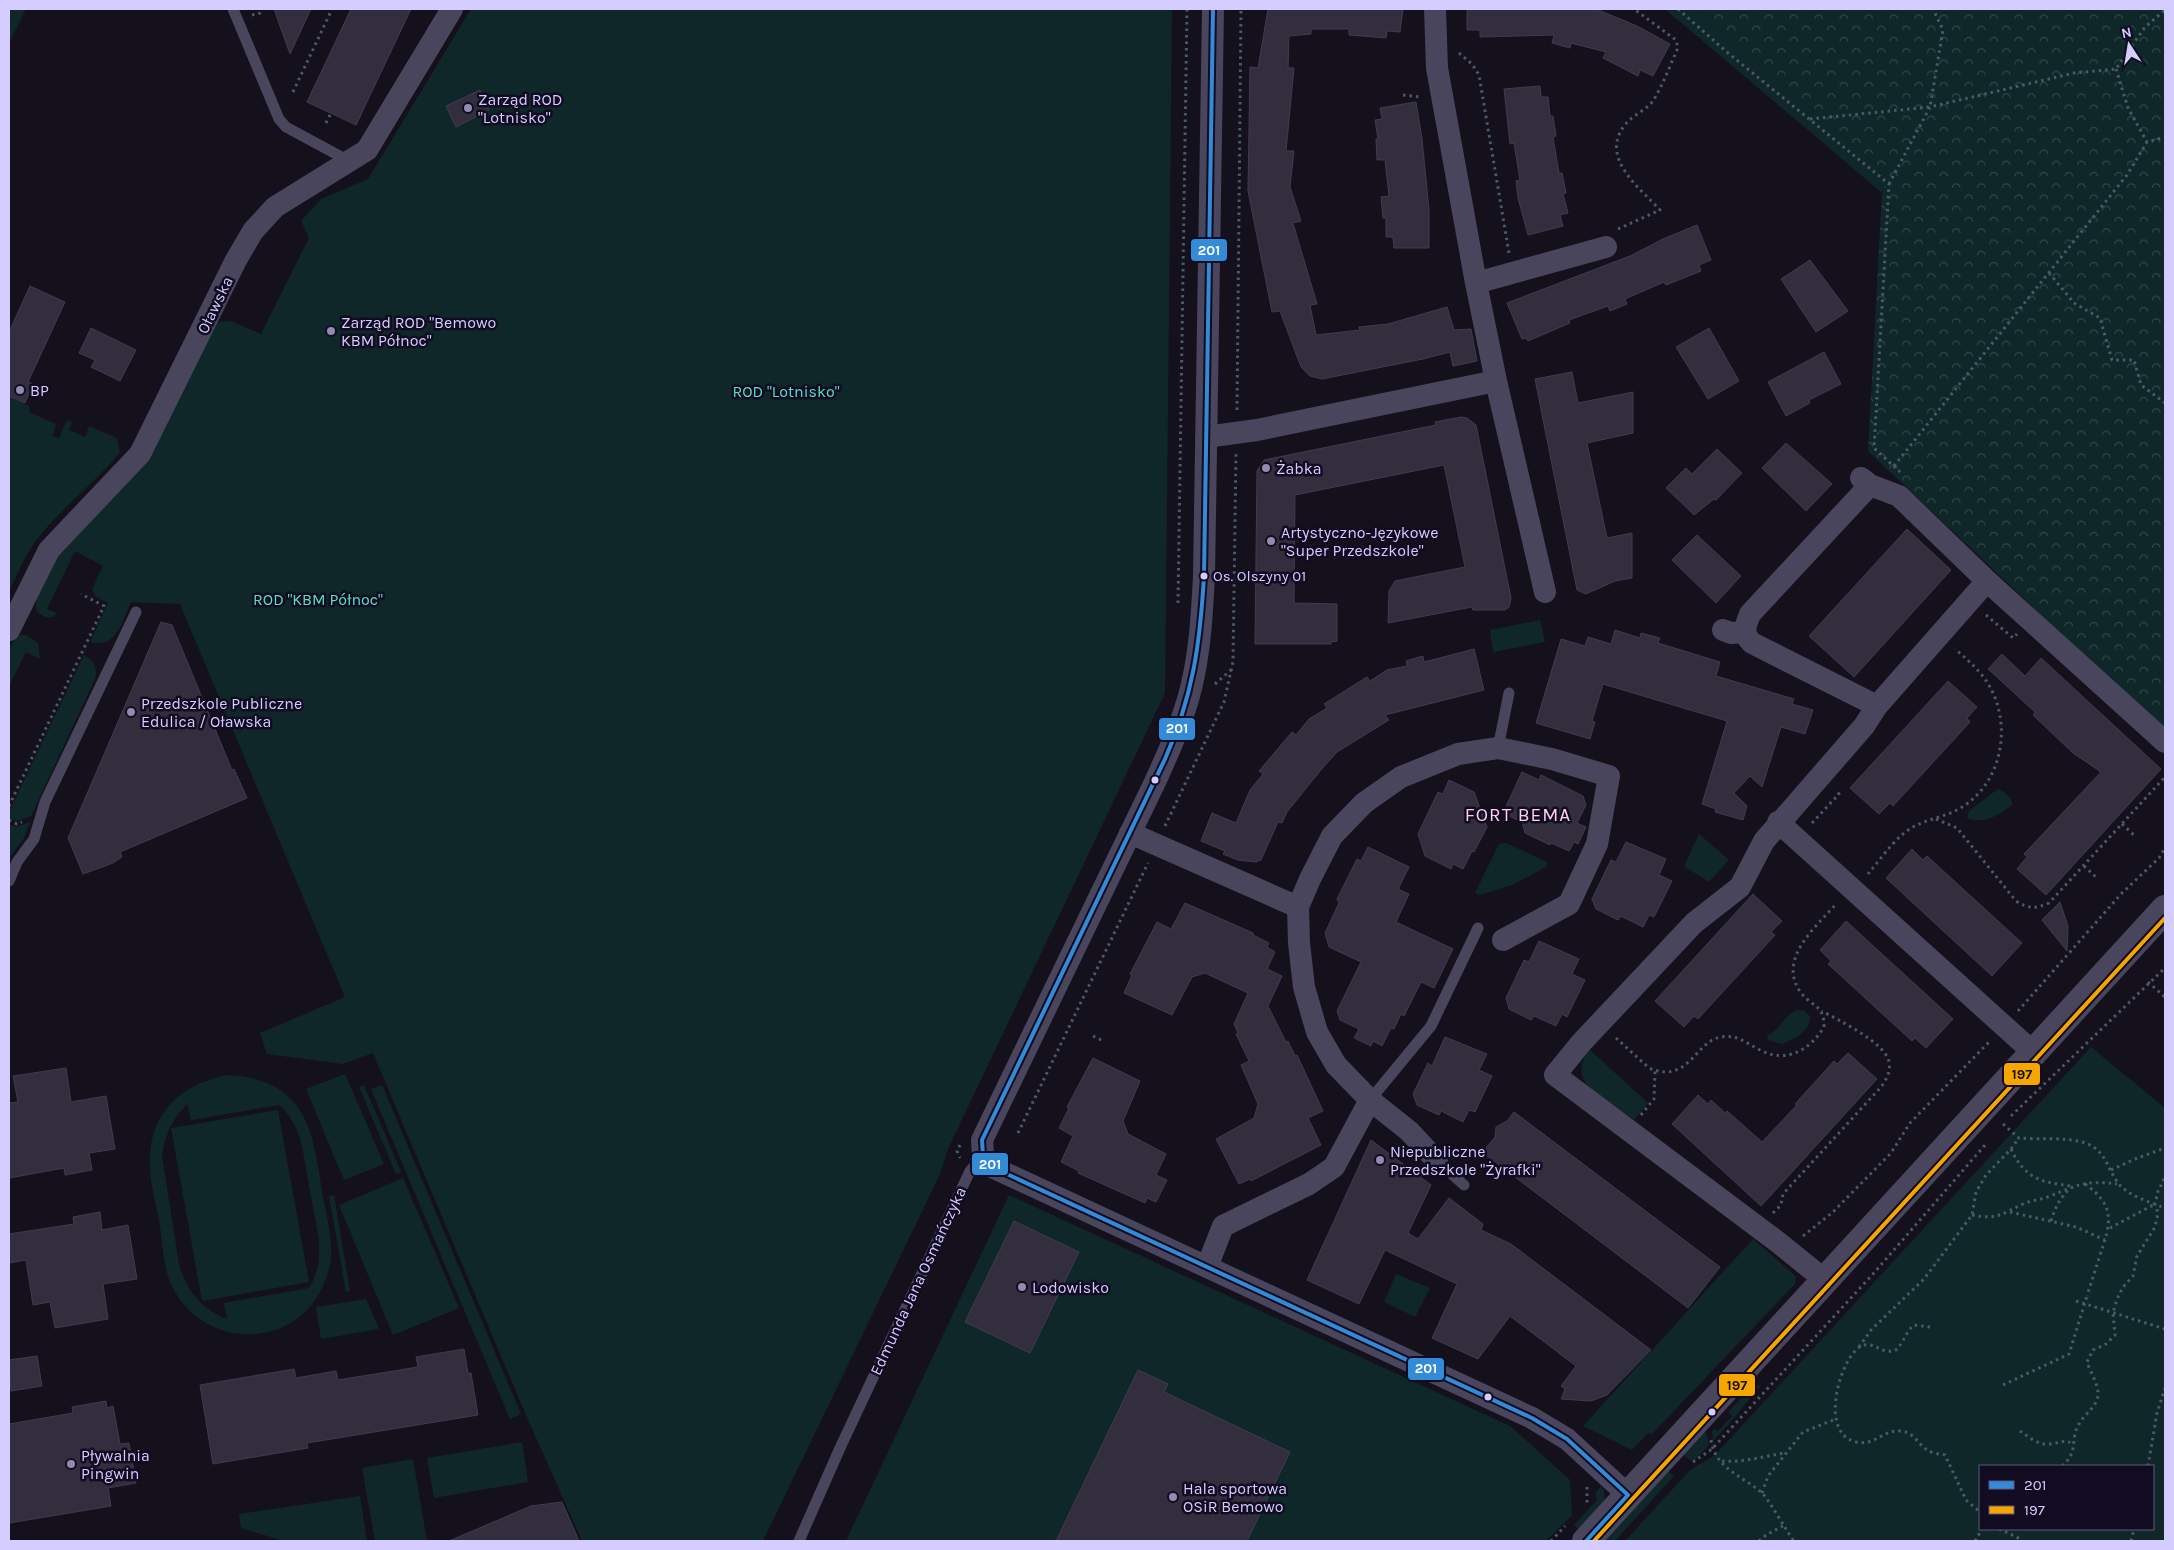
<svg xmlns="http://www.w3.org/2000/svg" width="2174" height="1550" viewBox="0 0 2174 1550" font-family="Karla,sans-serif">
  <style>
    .green { fill: #102729; fill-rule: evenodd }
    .forest { fill: url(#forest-crowns) }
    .building { fill: #322e3e; stroke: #403b51 }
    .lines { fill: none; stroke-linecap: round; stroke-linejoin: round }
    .path { stroke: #4b5968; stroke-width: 3; stroke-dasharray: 2.5 4; stroke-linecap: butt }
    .service { stroke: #48455d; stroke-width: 11 }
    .minor { stroke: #48455d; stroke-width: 22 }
    .tertiary { stroke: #48455d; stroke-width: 28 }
    .path-bridge { stroke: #4b5968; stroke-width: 3; stroke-dasharray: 2.5 4; stroke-linecap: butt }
    .bus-1-casing { stroke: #110c21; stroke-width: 8 }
    .bus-2-casing { stroke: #110c21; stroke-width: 8 }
    .bus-1 { stroke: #338bd7; stroke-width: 4 }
    .bus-2 { stroke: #f7a600; stroke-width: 4 }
    .poi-dot { fill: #918bb0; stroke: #110c21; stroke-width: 2 }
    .bus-dot { fill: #d5ccff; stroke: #110c21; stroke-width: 2 }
    .labels { text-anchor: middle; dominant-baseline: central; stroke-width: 5; stroke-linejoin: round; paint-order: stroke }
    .bus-label { font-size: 15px; fill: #d5ccff; stroke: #110c21; text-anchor: start }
    .poi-label { font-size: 16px; fill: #d5ccff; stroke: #110c21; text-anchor: start }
    .street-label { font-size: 16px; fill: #d5ccff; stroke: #110c21 }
    .park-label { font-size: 16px; fill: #56e1c6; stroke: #110c21 }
    .quarter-label { font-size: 19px; letter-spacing: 1px; fill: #ffceeb; stroke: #110c21 }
    .line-badge { stroke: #110c21; stroke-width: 2 }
    .badge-label { font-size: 14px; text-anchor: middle; font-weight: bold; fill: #fff }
    .pale-badge-label { font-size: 14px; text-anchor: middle; font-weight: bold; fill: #111 }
  </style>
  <defs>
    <pattern id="forest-crowns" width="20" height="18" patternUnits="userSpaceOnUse" patternTransform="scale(1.25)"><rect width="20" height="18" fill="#102729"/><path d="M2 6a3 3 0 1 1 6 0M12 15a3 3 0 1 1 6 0" fill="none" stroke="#324549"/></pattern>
  </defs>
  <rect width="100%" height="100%" fill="#14111c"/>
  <path class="green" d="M9,9H26L9,43Z
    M471,9H1172L1165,693L948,1149L940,1174L763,1541H582L526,1415L373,1053L343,1064L267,1054L260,1033L345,997L180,604L131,602C121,623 118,648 90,642L108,603L95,596L92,589L103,566L75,551L47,609L57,613L53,617H45L37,612L36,607L37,592L63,548L217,322L231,321L261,334L309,238L301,221L321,199L368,179Z
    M1665,9H1695L1889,175L1882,193Z
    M9,396L29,406V412L56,424L52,436L59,438L67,420L72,422L69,430L85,437L89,426L117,438L120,452C93,486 55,512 31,548C22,561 16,578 9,592Z
    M1540,620L1545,642L1493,652L1490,630Z
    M19,635H26L38,643L40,659L26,652L9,686C9,670 4,645 19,635Z
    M84,655C93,660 99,669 95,679L31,816L16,821L9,818V812Z
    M1998,789C2006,792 2010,796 2013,804C2000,815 1983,825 1967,818L1969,811Z
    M30,822L24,838L9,858V824L17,827Z
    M1699,834L1729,860L1709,882L1684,866Z
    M1506,843L1547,862L1546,867L1512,885L1480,895L1475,893L1499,844Z
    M1797,1010H1803L1810,1016C1811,1031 1794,1039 1782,1044L1768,1040L1767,1036C1779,1030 1785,1015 1797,1010Z
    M2091,1047L2165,1108V1541H1625L1690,1470L1715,1455ZM1980,1466H2153V1529H1980Z
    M1589,1049L1648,1103L1634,1120C1621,1110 1591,1093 1584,1080C1578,1070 1584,1058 1589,1049Z
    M345,1074L384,1164L344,1180L306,1089Z
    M228,1075C308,1080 313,1132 323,1197C327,1220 335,1245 329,1268C323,1295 305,1319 278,1329C232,1346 181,1321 167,1273C163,1257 162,1238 159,1221C156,1203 150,1183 150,1165C148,1114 180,1084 228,1075ZM187,1104L191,1120L279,1105C292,1116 298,1130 302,1146L319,1240C320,1257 319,1273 309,1288L224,1303L227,1319C201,1309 187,1291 179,1264L162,1156C165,1134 172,1120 187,1104Z
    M364,1085L401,1172L396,1174L359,1087Z
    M382,1085L521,1414L510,1419L371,1089Z
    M278,1110L309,1282L202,1301L171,1128Z
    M403,1178L459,1308L393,1335L339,1205Z
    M334,1195L350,1291L346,1292L329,1196Z
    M1009,1195L1510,1426L1570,1480L1572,1515L1546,1541H846Z
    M1753,1239L1792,1273L1796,1277L1795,1284L1652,1434L1648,1433L1632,1450L1583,1426Z
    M1396,1274L1430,1288L1415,1317L1384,1302Z
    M366,1299L379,1329L321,1339L316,1307Z
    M1761,1385C1745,1404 1731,1423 1713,1441L1712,1431L1714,1429L1718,1431L1732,1416L1728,1412L1752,1387Z
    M1703,1431L1707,1434L1709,1445L1696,1459L1690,1460L1682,1454Z
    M522,1442L528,1482L434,1498L427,1458Z
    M413,1459L427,1541H375L362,1468Z
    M1667,1470L1674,1476L1615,1541H1604Z
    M1601,1486L1604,1490L1605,1503L1580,1531L1574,1525L1597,1500L1595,1493Z
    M360,1496L367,1541H284L241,1528L239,1514Z"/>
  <path class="forest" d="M1695,9H2165V732L1868,451L1882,193L1889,175Z"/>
  <path class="building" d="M274,9H311L290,54Z
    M351,9H411L356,125L307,102Z
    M1268,9H1403L1400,32L1387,31L1386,38L1349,35V29H1311V34L1289,36L1288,68H1294L1286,151H1294L1290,187L1301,221L1293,223L1317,304L1310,305L1316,335L1360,330L1359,327L1388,324L1447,307L1454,330L1471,329L1477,361L1453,366L1450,352L1423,359L1322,379L1310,376L1301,367L1280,311L1272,312L1248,191L1250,67L1258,68Z
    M1467,9H1596L1637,26L1670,44L1653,76L1640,70L1638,76L1603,58L1606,52L1571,43L1570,48L1552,43L1554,35L1480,37V30H1467Z
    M1540,86L1541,97H1548L1550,116H1553L1556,136L1553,137L1559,173H1562L1566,193L1563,194L1568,213L1560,215L1563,226L1528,235L1518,198L1516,181L1520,180L1514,143L1510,144L1504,89Z
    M480,90L489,110L456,127L446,106Z
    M1416,102L1422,139L1429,210V248H1394L1393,237H1386V218H1383L1381,197L1389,196L1385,160H1377L1376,139H1378L1375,120L1382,119L1380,108Z
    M1697,225L1711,260L1699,265L1701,271L1666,285L1664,282L1625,299L1627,304L1610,311L1608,306L1569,320L1570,323L1528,341L1526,338L1522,339L1507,303L1630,256L1663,239Z
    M1810,260L1848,311L1816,332L1781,279Z
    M30,286L65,302L28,382L33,384L25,403L9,396V332Z
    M91,328L136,350L120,381L91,367L95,360L79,353Z
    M1709,328L1739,381L1708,399L1676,347Z
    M1824,352L1841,384L1809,400L1810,403L1786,416L1768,382Z
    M1572,372L1578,403L1633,392V433L1587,443L1607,538L1632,533V578L1615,581L1586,594L1577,590L1535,379Z
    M1461,417L1467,418L1476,425L1511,598L1509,607L1505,610H1473L1472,607L1388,623L1389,591L1395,581L1465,567L1444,465L1295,495L1294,603L1337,604V641L1331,642V644H1255L1257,471L1264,460L1436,425L1435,422Z
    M1786,443L1832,484L1806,511L1762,468Z
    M1717,449L1742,473L1716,500L1714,499L1694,515L1666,488L1686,468L1692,474Z
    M1907,529L1951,570L1854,677L1809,636Z
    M1697,535L1741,576L1716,603L1672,560Z
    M161,622L172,625L232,770L234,769L247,798L120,852L122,857L113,863L83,874L68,838Z
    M1615,630L1640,638L1641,633L1660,638L1658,643L1720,662L1716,676L1794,699L1792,704L1813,710L1805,734L1781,727L1762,787L1750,776L1734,793L1747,806L1743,820L1715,812L1716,809L1702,804L1727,721L1603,684L1592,721L1595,722L1590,739L1536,723L1561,639L1585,646L1588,637L1611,644Z
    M1474,649L1484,690L1385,715L1389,720L1337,752L1320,771L1287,812L1282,823L1278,822L1261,860L1256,862L1238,860L1223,854L1225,851L1201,841L1212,813L1236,823L1250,790L1263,774L1259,771L1292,732L1296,735L1309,719L1327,708L1324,704L1367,677L1370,681L1387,670L1407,666L1406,661L1423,656L1424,662Z
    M2002,654L2025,676L2041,658L2161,769L2046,895L2017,869L2027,857L2024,854L2101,772L2073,753L2033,715L2035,712L1988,669Z
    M1948,681L1977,707L1967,718L1970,722L1893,806L1890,803L1879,814L1850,788Z
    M1522,772L1539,780L1541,775L1583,796L1586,805L1577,823L1586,827L1578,844L1574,842L1569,851L1551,843L1550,845L1525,833L1522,822L1503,813Z
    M1449,780L1474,792L1487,827L1474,852L1472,851L1463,869L1453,864L1451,869L1425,856L1418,834L1438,792L1443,794Z
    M1626,842L1666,859L1659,875L1672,881L1654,917L1649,915L1643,927L1621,916L1618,920L1596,909L1592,899L1611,860L1616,862Z
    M1368,847L1409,867L1398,889L1409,894L1396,922L1453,949L1434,988L1421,982L1404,1016L1401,1014L1394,1029L1391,1028L1382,1046L1373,1041L1371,1046L1354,1038L1359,1029L1340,1020L1337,1011L1361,962L1329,947L1325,933L1339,903L1337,899L1357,859L1361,861Z
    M1912,849L1923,860L1927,856L2022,943L1992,976L1886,878Z
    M1753,894L1782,921L1771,932L1775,935L1698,1019L1694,1016L1684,1027L1655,1001Z
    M2060,902L2068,926L2067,951L2042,920Z
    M1185,903L1253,933V935L1269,943L1267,947L1275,952L1267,969L1282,976L1268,1006L1286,1042L1288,1041L1295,1056L1297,1055L1323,1111L1308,1118L1321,1145L1251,1181L1250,1179L1239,1184L1216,1139L1254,1118L1258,1104L1241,1065L1249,1061L1236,1034L1238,1033L1234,1024L1248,993L1205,973L1192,977L1172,1015L1124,993L1132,975L1130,974L1157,922L1171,929Z
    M1846,921L1953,1019L1926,1048L1915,1038L1912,1041L1828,964L1831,961L1820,950Z
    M1539,941L1579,959L1572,974L1585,980L1567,1017L1562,1014L1556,1026L1534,1016L1531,1020L1509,1009L1506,998L1524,960L1529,962Z
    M1445,1037L1487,1054L1479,1070L1492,1076L1475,1112L1469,1110L1463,1122L1441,1111L1439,1115L1417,1105L1413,1094L1428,1063L1432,1066Z
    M1848,1053L1877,1079L1761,1206L1672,1124L1698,1095L1708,1104L1711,1100L1725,1113L1727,1111L1762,1142L1797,1105L1795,1104L1834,1061L1837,1064Z
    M1093,1058L1140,1081L1123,1121L1128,1134L1166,1154L1156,1175L1167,1180L1156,1202L1147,1198L1145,1203L1078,1173L1079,1171L1061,1162L1073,1136L1059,1128L1069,1108L1067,1107Z
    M66,1068L71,1102L106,1096L115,1149L89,1153L92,1170L65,1175L64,1168L9,1178V1103L18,1102L13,1076Z
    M1514,1112L1720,1267L1688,1308L1486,1155V1148L1495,1137L1496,1127L1507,1121Z
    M1371,1140L1431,1185L1408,1233L1418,1239L1449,1198L1483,1224L1481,1230L1511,1244L1651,1350L1607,1395L1591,1401L1561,1399L1565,1389L1561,1386L1576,1366L1510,1316L1478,1359L1432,1338L1457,1284L1385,1250L1359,1304L1307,1280Z
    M100,1212L102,1230L128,1225L137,1279L103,1284L108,1319L55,1328L50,1302L33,1305L26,1260L9,1263V1234L74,1224L73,1217Z
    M1014,1221L1079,1252L1030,1353L965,1322Z
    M464,1349L468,1373H471L478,1415L307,1443L308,1448L213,1464L200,1385L294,1369L296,1378L336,1371L338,1380L418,1367L416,1357Z
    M37,1356L42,1386L11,1391L9,1360Z
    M1138,1370L1168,1384L1164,1392L1290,1452L1247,1541H1056Z
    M106,1401L107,1408L113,1406L120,1444L129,1443L136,1483L108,1488L111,1506L9,1523V1424L73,1413L72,1407Z
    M562,1502L579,1541H449L531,1506Z"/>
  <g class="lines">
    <path class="path" d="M1678,9L1728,53L1889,184L1874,448L1900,472
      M252,15L260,13L261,9
      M1459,53L1472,64L1479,75L1509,253
      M2116,69L2128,108L2147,142
      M293,92L332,9
      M1403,95L1421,97
      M1810,119L1930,107L1943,30L1933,9
      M326,123L331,113
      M1889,184L1930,107L2074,73L2116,69L2145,27L2165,10
      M1618,229L1660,210C1640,188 1600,159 1624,126C1631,116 1645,111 1653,101C1663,85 1670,65 1678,48L1676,40L1634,9
      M2049,273L2074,303L2100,318L2112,360H2134L2141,385L2165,403
      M1237,410L1241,9
      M1894,466L2127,175L2147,142L2165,137
      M1178,603L1187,9
      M1986,615L2013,638L2017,634
      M1215,684L1231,670
      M9,806L104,606L81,594
      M1936,819L1957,828L2016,901C2029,909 2036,909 2049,903L2165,777
      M9,820L17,824L22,822
      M1812,823L1839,794L1836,791
      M2122,824L2136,837
      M1165,826L1224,702L1233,662L1236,454
      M2084,866L2097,878
      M1868,874C1879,861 1890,845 1903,834C1921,818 1946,819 1965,805C2002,780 2011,727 1991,689C1983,673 1969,661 1955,649
      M2148,982L2165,997
      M2018,1011L2121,894L2159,858L2165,848
      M1093,1036L1103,1041
      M1616,1038L1649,1068C1689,1085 1695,1041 1721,1037C1737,1034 1746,1043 1760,1050C1786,1064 1810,1050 1824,1027C1824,1005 1814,1008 1802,994C1775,960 1816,927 1837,903
      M1641,1115L1654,1099L1655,1071
      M2011,1116L2165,968
      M2003,1124L2019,1138C2040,1140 2067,1136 2088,1144C2106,1152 2107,1168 2118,1183C2128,1196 2150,1202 2165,1208
      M1018,1133L1148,863
      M960,1145L957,1151L960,1158
      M2011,1149C2025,1179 2041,1182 2071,1186
      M2111,1170L2135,1159L2165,1148
      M2085,1184C2116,1206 2111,1223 2100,1255C2096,1269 2091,1282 2087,1296
      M2010,1212L2076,1227L2105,1240
      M1773,1213L1781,1205L1783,1194L1881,1087C1886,1080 1891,1072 1889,1062C1886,1043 1838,1020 1822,1011
      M1972,1215C1998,1220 2001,1214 2023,1204C2032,1200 2041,1200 2050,1196C2078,1185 2085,1180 2117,1184
      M2051,1221C2055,1208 2060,1198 2070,1188
      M2110,1228L2155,1204
      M1803,1236L1833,1212L1891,1153L1910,1123L1990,1041
      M2076,1301L2165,1329
      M1930,1327L1914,1325C1905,1332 1901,1350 1893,1351C1880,1354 1870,1337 1857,1349C1838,1366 1820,1434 1856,1442C1875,1446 1883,1430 1899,1431C1913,1431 1917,1443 1927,1450C1932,1453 1939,1454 1945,1455L1966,1500L1980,1512
      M1859,1347L1871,1330L1924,1279L1972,1215L1976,1192L1986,1175L2011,1149L2019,1138
      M2003,1385L2069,1354L2082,1312
      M2020,1431C2029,1437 2039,1446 2050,1444C2060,1443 2064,1439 2074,1444
      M1711,1440C1715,1468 1742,1476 1761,1492C1769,1499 1786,1531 1794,1541
      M1722,1461C1743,1463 1764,1456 1785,1453
      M1693,1462L1712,1449L1873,1274L1985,1145
      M2062,1466C2080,1450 2069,1441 2079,1424C2085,1413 2097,1407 2098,1395C2099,1386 2090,1371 2087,1362L2093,1350L2106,1344L2115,1335L2113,1313L2117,1299L2123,1287L2133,1276L2137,1256L2155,1227L2158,1213L2155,1204L2158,1191L2165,1177
      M2148,1466L2157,1413L2165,1388
      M1587,1487V1503
      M1762,1493L1768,1476L1803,1432L1836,1419
      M1999,1529L2017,1537L2020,1541
      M1551,1541L1565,1526
      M1759,1541L1766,1535L1783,1526
      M1975,1541L1982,1529
      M2131,1541L2134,1529"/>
    <path class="service" d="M233,9L279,119L286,127L349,161
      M1498,748L1509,693
      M9,881L17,862L34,839L45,802L136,612
      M1370,1100L1431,1026L1478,928
      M1437,1161L1464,1185
      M799,1541L840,1448L970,1171L983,1156"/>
    <path class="minor" d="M1213,9L1204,576C1202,614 1200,652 1191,688C1183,721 1169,751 1155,782L982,1140L983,1156L994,1168L1532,1418L1567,1439L1628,1495
      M1435,9L1437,68L1476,283L1496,381L1545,592
      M1476,283L1606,247
      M1206,437L1257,430L1496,381
      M1861,478L1870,485L1899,496L1987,581L2165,742
      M1870,485L1750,614C1745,626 1742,633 1752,643L1877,706
      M9,630L49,550L140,454L236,260L253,231L275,207L367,150L452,9
      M1723,630L1731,633L1745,632
      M1778,822L2034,1053
      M1130,833L1298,907
      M1437,1161L1409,1131L1370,1100L1336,1065L1317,1032L1304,987L1299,943L1298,907L1310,879L1332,836L1364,803L1401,777L1458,754L1498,748L1552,759L1609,776L1597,844L1569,904L1503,940
      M1207,1267L1223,1226L1309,1184L1334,1167L1370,1100
      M1826,1281L1779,1243L1555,1075L1581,1043L1694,923L1740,887L1764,841L1864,726L1877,706L1987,581"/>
    <path class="tertiary" d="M1586,1541L2165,909"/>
    <path class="path-bridge" d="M2082,1312L2087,1296"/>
    <defs>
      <path id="bus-1" d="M1213,9L1204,576C1200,644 1193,696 1165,759L982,1140L983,1156L994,1168L1532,1418L1567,1439L1628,1495
        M1586,1541L1628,1495"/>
      <path id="bus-2" d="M1594,1541L2165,918"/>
    </defs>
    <use href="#bus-1" class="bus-1-casing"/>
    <use href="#bus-2" class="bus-2-casing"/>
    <use href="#bus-1" class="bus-1"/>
    <use href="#bus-2" class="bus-2"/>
  </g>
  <g class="poi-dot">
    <circle cx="468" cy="108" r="5"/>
    <circle cx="331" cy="331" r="5"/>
    <circle cx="20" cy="390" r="5"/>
    <circle cx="1266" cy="468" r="5"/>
    <circle cx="1271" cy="541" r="5"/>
    <circle cx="131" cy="712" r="5"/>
    <circle cx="1380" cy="1160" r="5"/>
    <circle cx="1022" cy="1287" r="5"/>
    <circle cx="71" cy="1464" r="5"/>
    <circle cx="1173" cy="1497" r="5"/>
  </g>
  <g class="bus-dot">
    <circle cx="1204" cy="576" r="4.5"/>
    <circle cx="1155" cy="780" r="4.5"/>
    <circle cx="1488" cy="1397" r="4.5"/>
    <circle cx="1712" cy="1412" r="4.5"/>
  </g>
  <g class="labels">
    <g class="bus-label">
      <text x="1213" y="576">Os. Olszyny 01</text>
    </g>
    <g class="poi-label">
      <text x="478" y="99">Zarząd ROD<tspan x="478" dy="18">"Lotnisko"</tspan></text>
      <text x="341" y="322">Zarząd ROD "Bemowo<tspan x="341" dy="18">KBM Północ"</tspan></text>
      <text x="30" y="390">BP</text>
      <text x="1276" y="468">Żabka</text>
      <text x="1281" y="532">Artystyczno-Językowe<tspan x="1281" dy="18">"Super Przedszkole"</tspan></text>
      <text x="141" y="703">Przedszkole Publiczne<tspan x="141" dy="18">Edulica / Oławska</tspan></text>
      <text x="1390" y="1151">Niepubliczne<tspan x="1390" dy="18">Przedszkole "Żyrafki"</tspan></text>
      <text x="1032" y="1287">Lodowisko</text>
      <text x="81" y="1455">Pływalnia<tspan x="81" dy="18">Pingwin</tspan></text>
      <text x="1183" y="1488">Hala sportowa<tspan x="1183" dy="18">OSiR Bemowo</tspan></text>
    </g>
    <g class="street-label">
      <text transform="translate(215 305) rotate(-64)">Oławska</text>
      <text transform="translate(918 1281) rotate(-65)">Edmunda Jana Osmańczyka</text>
    </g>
    <g class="park-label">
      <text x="786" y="391">ROD "Lotnisko"</text>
      <text x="318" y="599">ROD "KBM Północ"</text>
    </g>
    <g class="quarter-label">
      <text x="1518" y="815">FORT BEMA</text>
    </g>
  </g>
  <g class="line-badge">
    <rect x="1190" y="238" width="38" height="24" rx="5" fill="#338bd7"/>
    <rect x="1158" y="717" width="38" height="24" rx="5" fill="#338bd7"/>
    <rect x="2003" y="1062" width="38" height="24" rx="5" fill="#f7a600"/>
    <rect x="971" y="1152" width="38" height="24" rx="5" fill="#338bd7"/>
    <rect x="1407" y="1357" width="38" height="24" rx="5" fill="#338bd7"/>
    <rect x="1718" y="1373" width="38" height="24" rx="5" fill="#f7a600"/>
  </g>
  <g class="badge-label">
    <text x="1209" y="255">201</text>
    <text x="1177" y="733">201</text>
    <text x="990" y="1169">201</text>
    <text x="1426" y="1373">201</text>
  </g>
  <g class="pale-badge-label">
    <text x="2022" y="1079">197</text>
    <text x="1737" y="1390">197</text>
  </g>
  <rect width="2174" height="1550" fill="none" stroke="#d5ccff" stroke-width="20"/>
  <rect x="1979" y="1465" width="175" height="65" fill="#110c21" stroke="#5f597a"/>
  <rect x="1989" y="1481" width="25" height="8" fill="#338bd7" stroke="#5f597a"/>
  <text x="2024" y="1490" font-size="15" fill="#d5ccff">201</text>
  <rect x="1989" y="1506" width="25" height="8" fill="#f7a600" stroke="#5f597a"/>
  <text x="2024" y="1515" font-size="15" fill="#d5ccff">197</text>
  <g transform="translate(2129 45) rotate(348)" stroke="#110c21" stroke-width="4" paint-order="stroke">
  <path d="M0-4L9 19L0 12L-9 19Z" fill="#d5ccff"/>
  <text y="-8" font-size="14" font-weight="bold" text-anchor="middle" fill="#d5ccff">N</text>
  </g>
</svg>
